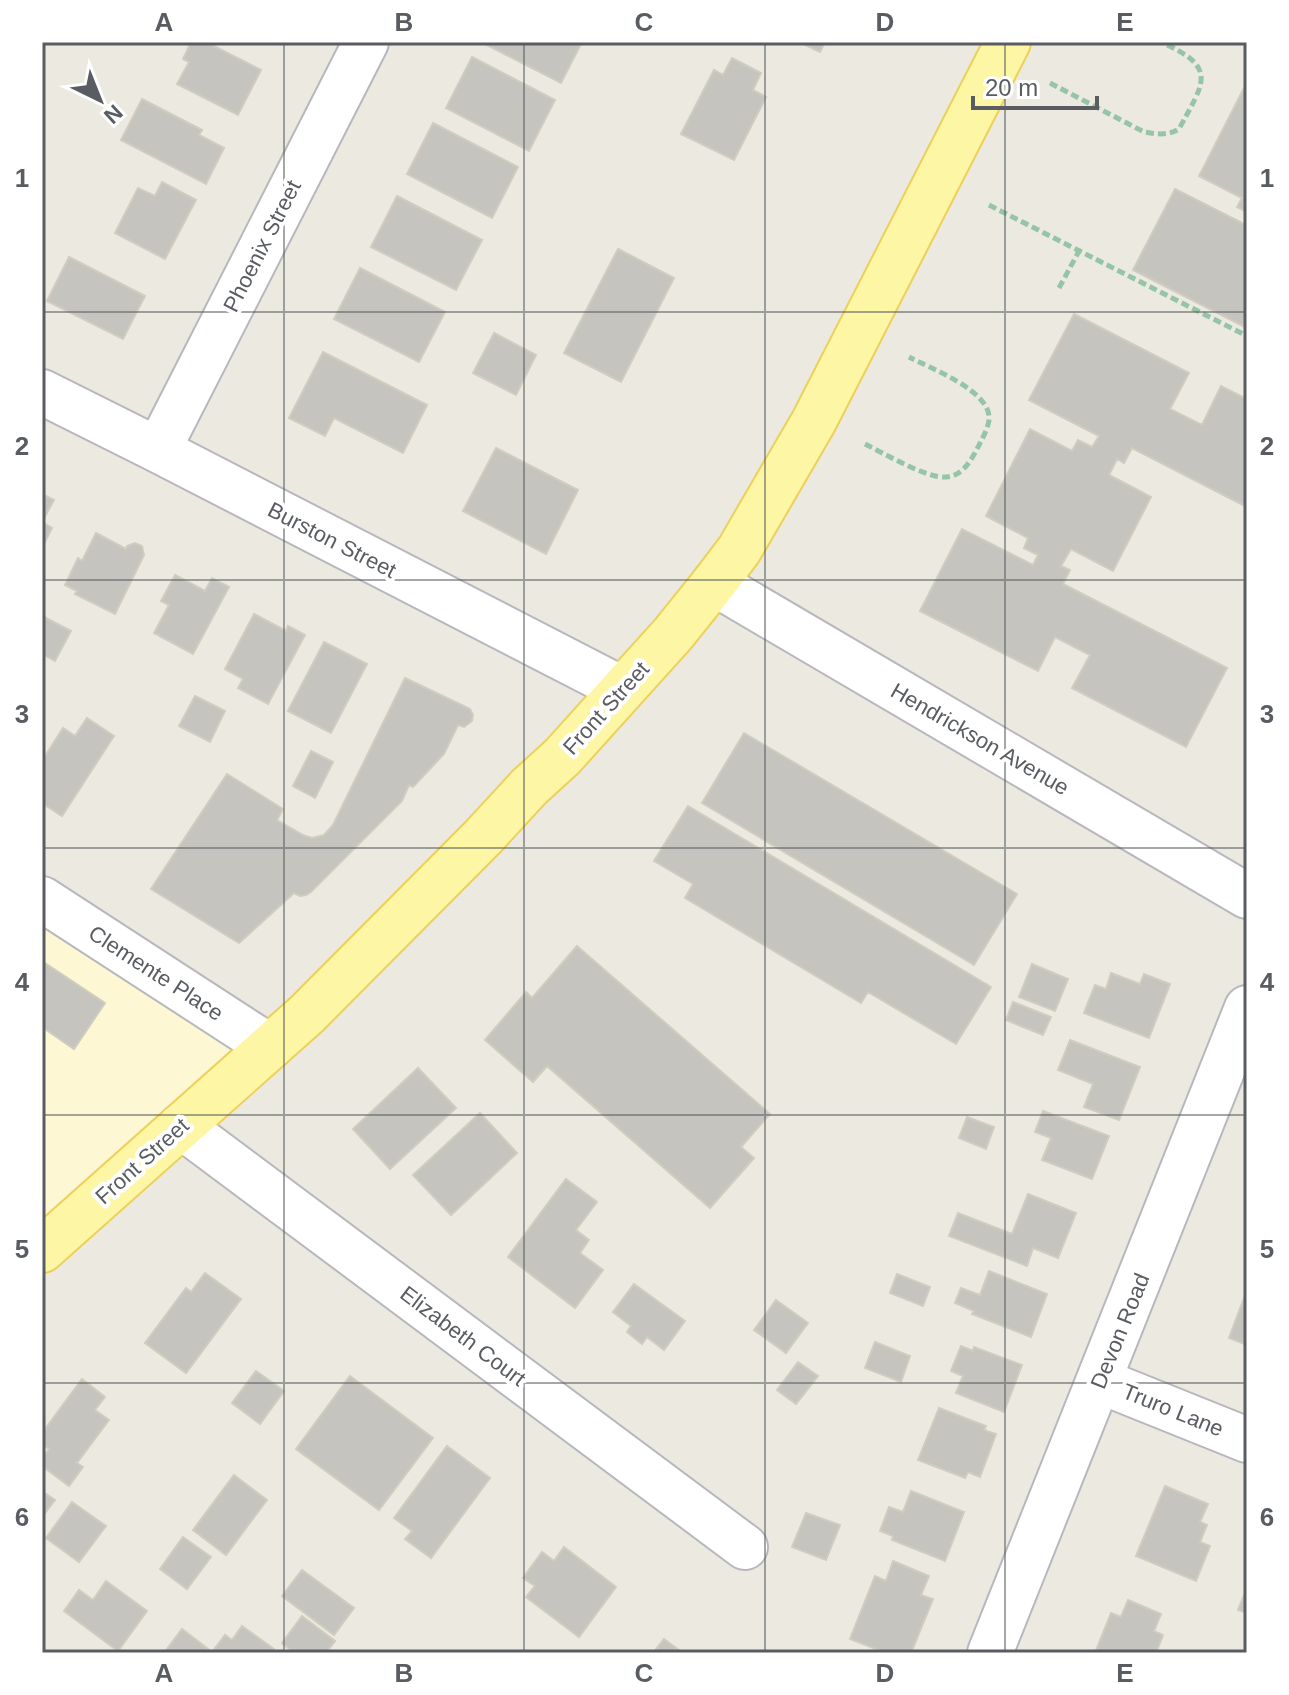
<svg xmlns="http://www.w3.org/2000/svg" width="1289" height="1695" viewBox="0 0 1289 1695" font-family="Arial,sans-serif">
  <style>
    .commercial { fill: #fdf7d4 }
    .building { fill: #c6c4be; stroke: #d0ccbf; stroke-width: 2 }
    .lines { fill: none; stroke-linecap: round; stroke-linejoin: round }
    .minor-casing { stroke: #b6b8bd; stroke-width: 48 }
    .major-casing { stroke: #edd058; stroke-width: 48 }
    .path { stroke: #96c4a7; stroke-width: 5; stroke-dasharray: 8 4; stroke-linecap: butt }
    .minor { stroke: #fff; stroke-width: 44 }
    .major { stroke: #fdf6a4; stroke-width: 44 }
    .grid { fill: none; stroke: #595c61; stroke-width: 2; stroke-opacity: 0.55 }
    .labels { text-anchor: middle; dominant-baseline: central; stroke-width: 8; stroke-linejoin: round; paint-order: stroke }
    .street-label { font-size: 22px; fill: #595c61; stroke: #fff }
    .neatline { fill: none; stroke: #595c61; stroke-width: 3 }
    .grid-label { font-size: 26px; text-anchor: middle; font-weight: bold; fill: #595c61 }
  </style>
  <rect width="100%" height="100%" fill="#eceae0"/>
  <path class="commercial" d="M42,899L270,1047L42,1250Z"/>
  <path class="building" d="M191,42H206L261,70L238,115L177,84L189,62L183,59Z
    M481,42H582L561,83Z
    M799,42H825L820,52Z
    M472,57L555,100L529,151L446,108Z
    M732,58L761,73L753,90L766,97L734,160L681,134L714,70L723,75Z
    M1244,88L1247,90V212L1237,207L1242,198L1199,176Z
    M142,99L202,130L199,135L224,148L206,184L121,140Z
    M433,123L518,167L492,218L407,174Z
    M162,182L196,200L165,259L115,233L138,188L155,196Z
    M1175,189L1246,225L1247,223V328L1133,270Z
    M397,196L482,240L456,290L371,247Z
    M618,249L674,278L621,382L564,353Z
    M69,257L145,296L123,339L47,301Z
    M360,268L445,312L419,362L334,319Z
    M1074,314L1189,373L1170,409L1202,425L1221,386L1247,399V507L1132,448L1124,463L1117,459L1109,475L1151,497L1113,571L1071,549L1061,566L1070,570L1063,584L1227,668L1186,747L1072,688L1090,655L1055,637L1038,671L920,611L962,529L1033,565L1038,555L1024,548L1028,538L986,516L1030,429L1072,451L1078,440L1092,447L1099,436L1029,400Z
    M494,333L536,355L516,395L473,373Z
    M323,352L427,405L403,453L334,418L325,436L289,418Z
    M496,448L578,490L546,554L463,511Z
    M42,494L54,500L42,522L52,528L42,548Z
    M96,533L126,549L127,546L135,543L142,546L144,555L115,614L75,594L77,591L65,585L78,558L82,561Z
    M175,575L205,591L212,578L229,587L193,654L154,633L169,605L161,601Z
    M254,614L286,631L288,626L305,635L268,704L238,688L243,679L225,669Z
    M44,617L71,631L55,661L42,654V620Z
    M324,642L367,664L331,733L288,711Z
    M405,678L470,709L473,715L472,721L464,727L458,725L444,754L413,787L409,785L402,801L311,892L306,895L300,896L294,893L239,943L151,889L227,774L283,809L277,820L303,835L312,838L324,835L333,825Z
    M195,696L225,711L210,742L179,726Z
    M87,718L114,736L62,816L42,803V761L63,728L75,736Z
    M744,733L1017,894L974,965L702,803Z
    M311,751L333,762L315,798L293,786Z
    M688,806L991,987L956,1044L868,992L861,1003L685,898L693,884L654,861Z
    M577,946L770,1114L741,1147L754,1158L710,1208L547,1066L533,1082L485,1040L526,992L532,998Z
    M42,961L105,1003L74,1049L42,1027Z
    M1032,964L1068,979L1055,1011L1019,997Z
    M1111,973L1140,984L1144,974L1170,984L1149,1038L1084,1013L1095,985L1106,989Z
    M1013,1002L1051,1017L1043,1035L1006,1020Z
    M1070,1040L1140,1067L1119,1120L1084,1107L1093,1084L1058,1070Z
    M418,1068L456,1108L390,1169L353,1129Z
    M1043,1111L1109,1136L1092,1179L1042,1160L1051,1138L1035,1132Z
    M480,1113L517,1153L451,1215L413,1175Z
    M967,1117L994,1127L986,1149L959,1138Z
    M566,1179L597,1202L576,1230L589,1240L580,1253L603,1270L575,1308L508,1257Z
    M1028,1194L1076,1213L1058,1258L1033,1248L1027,1266L949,1236L958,1213L1012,1234Z
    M989,1271L1047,1294L1031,1337L972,1314L974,1311L955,1303L961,1288L980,1295Z
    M205,1273L241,1299L186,1373L145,1343L186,1288L191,1292Z
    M897,1274L930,1287L923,1306L890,1293Z
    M634,1284L685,1321L664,1350L647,1337L642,1344L627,1332L631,1326L613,1312Z
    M1247,1290V1345L1229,1338Z
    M776,1300L808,1323L786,1353L754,1330Z
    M875,1342L910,1356L901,1382L865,1368Z
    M961,1346L973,1351L974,1347L1022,1365L1004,1412L956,1393L963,1376L951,1371Z
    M798,1362L818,1376L796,1404L777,1390Z
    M256,1371L284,1391L260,1424L232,1403Z
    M350,1376L433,1438L379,1510L296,1449Z
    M82,1379L105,1397L95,1410L109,1420L77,1463L83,1467L69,1486L42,1466V1459L49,1449L42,1444V1433Z
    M939,1408L986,1426L984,1430L996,1434L980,1477L968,1472L965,1478L918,1460Z
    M447,1446L490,1478L431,1558L405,1539L412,1531L394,1518Z
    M234,1475L267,1500L226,1555L193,1530Z
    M1165,1486L1208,1504L1200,1522L1207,1525L1200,1542L1210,1546L1196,1581L1136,1556Z
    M42,1491L55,1500L42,1517Z
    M911,1491L964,1512L945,1561L892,1540L893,1536L880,1531L889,1507L903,1512Z
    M72,1502L106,1526L79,1562L46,1538Z
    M806,1513L840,1525L826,1560L792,1547Z
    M183,1537L211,1557L187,1589L160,1569Z
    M564,1547L616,1587L579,1637L526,1597L535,1586L523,1578L542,1552L554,1561Z
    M893,1561L929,1576L921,1595L933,1599L911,1653H886L850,1639L875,1576L886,1581Z
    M302,1570L354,1608L334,1635L282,1596Z
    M106,1581L147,1611L118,1651L64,1611L79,1590L93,1600Z
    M1247,1588V1613L1238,1610Z
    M1128,1600L1161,1614L1154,1631L1163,1635L1156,1653H1095L1111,1613L1121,1617Z
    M302,1616L335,1641L326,1653H294L282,1643Z
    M242,1626L274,1649L271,1653H164L182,1629L212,1652L225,1635L232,1640Z
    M664,1639L683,1653H653Z"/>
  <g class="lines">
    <defs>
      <path id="minor" d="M42,392L158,450L622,689
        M158,450L366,42
        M714,583L1247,896
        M42,899L270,1047
        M181,1126L745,1547
        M1100,1381L1247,1440
        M990,1653L1247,1008"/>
      <path id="major" d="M42,1250L307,1014L484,836L529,787L562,757L673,634L714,583L739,550L814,421L1008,42"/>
    </defs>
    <use href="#minor" class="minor-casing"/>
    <use href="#major" class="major-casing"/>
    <path class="path" d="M1050,83L1144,132C1156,134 1168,136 1179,129C1204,82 1219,68 1161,42
      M989,205L1247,336
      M1059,288L1079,251
      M865,444C883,453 928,479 946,477C962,476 970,462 977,449C981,441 988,429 989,420C992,391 930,368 909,357"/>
    <use href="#minor" class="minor"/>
    <use href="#major" class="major"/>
  </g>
  <path class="grid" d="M284,42V1653M524,42V1653M765,42V1653M1005,42V1653M42,312H1247M42,580H1247M42,848H1247M42,1115H1247M42,1383H1247"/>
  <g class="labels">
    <g class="street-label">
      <text transform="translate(262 246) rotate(-63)">Phoenix Street</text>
      <text transform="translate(332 540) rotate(27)">Burston Street</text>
      <text transform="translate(606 708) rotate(-48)">Front Street</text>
      <text transform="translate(980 739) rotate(30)">Hendrickson Avenue</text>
      <text transform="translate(156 973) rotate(33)">Clemente Place</text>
      <text transform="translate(142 1161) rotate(-42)">Front Street</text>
      <text transform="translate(1120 1331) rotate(-68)">Devon Road</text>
      <text transform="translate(463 1336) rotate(37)">Elizabeth Court</text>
      <text transform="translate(1173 1410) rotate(22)">Truro Lane</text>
    </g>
  </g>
  <rect width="1289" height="1695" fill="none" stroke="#ffffff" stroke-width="88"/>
  <g transform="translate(100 100) rotate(137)" stroke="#ffffff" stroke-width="6" paint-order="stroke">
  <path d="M0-6L14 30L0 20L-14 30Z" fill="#595c61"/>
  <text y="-12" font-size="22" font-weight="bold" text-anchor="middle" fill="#595c61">N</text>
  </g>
  <path d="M973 96v12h124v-12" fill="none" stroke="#595c61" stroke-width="4"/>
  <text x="985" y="96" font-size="24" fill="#595c61" stroke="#ffffff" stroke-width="6" paint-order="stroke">20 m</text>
  <rect x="44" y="44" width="1201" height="1607" class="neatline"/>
  <g class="grid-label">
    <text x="164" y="31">A</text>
    <text x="404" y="31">B</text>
    <text x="644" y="31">C</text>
    <text x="885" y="31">D</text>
    <text x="1125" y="31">E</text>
    <text x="22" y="187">1</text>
    <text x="1267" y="187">1</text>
    <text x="22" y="455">2</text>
    <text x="1267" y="455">2</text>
    <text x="22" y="723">3</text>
    <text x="1267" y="723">3</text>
    <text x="22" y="991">4</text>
    <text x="1267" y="991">4</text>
    <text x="22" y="1258">5</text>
    <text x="1267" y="1258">5</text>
    <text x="22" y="1526">6</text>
    <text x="1267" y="1526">6</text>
    <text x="164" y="1682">A</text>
    <text x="404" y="1682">B</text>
    <text x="644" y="1682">C</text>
    <text x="885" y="1682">D</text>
    <text x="1125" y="1682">E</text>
  </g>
</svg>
